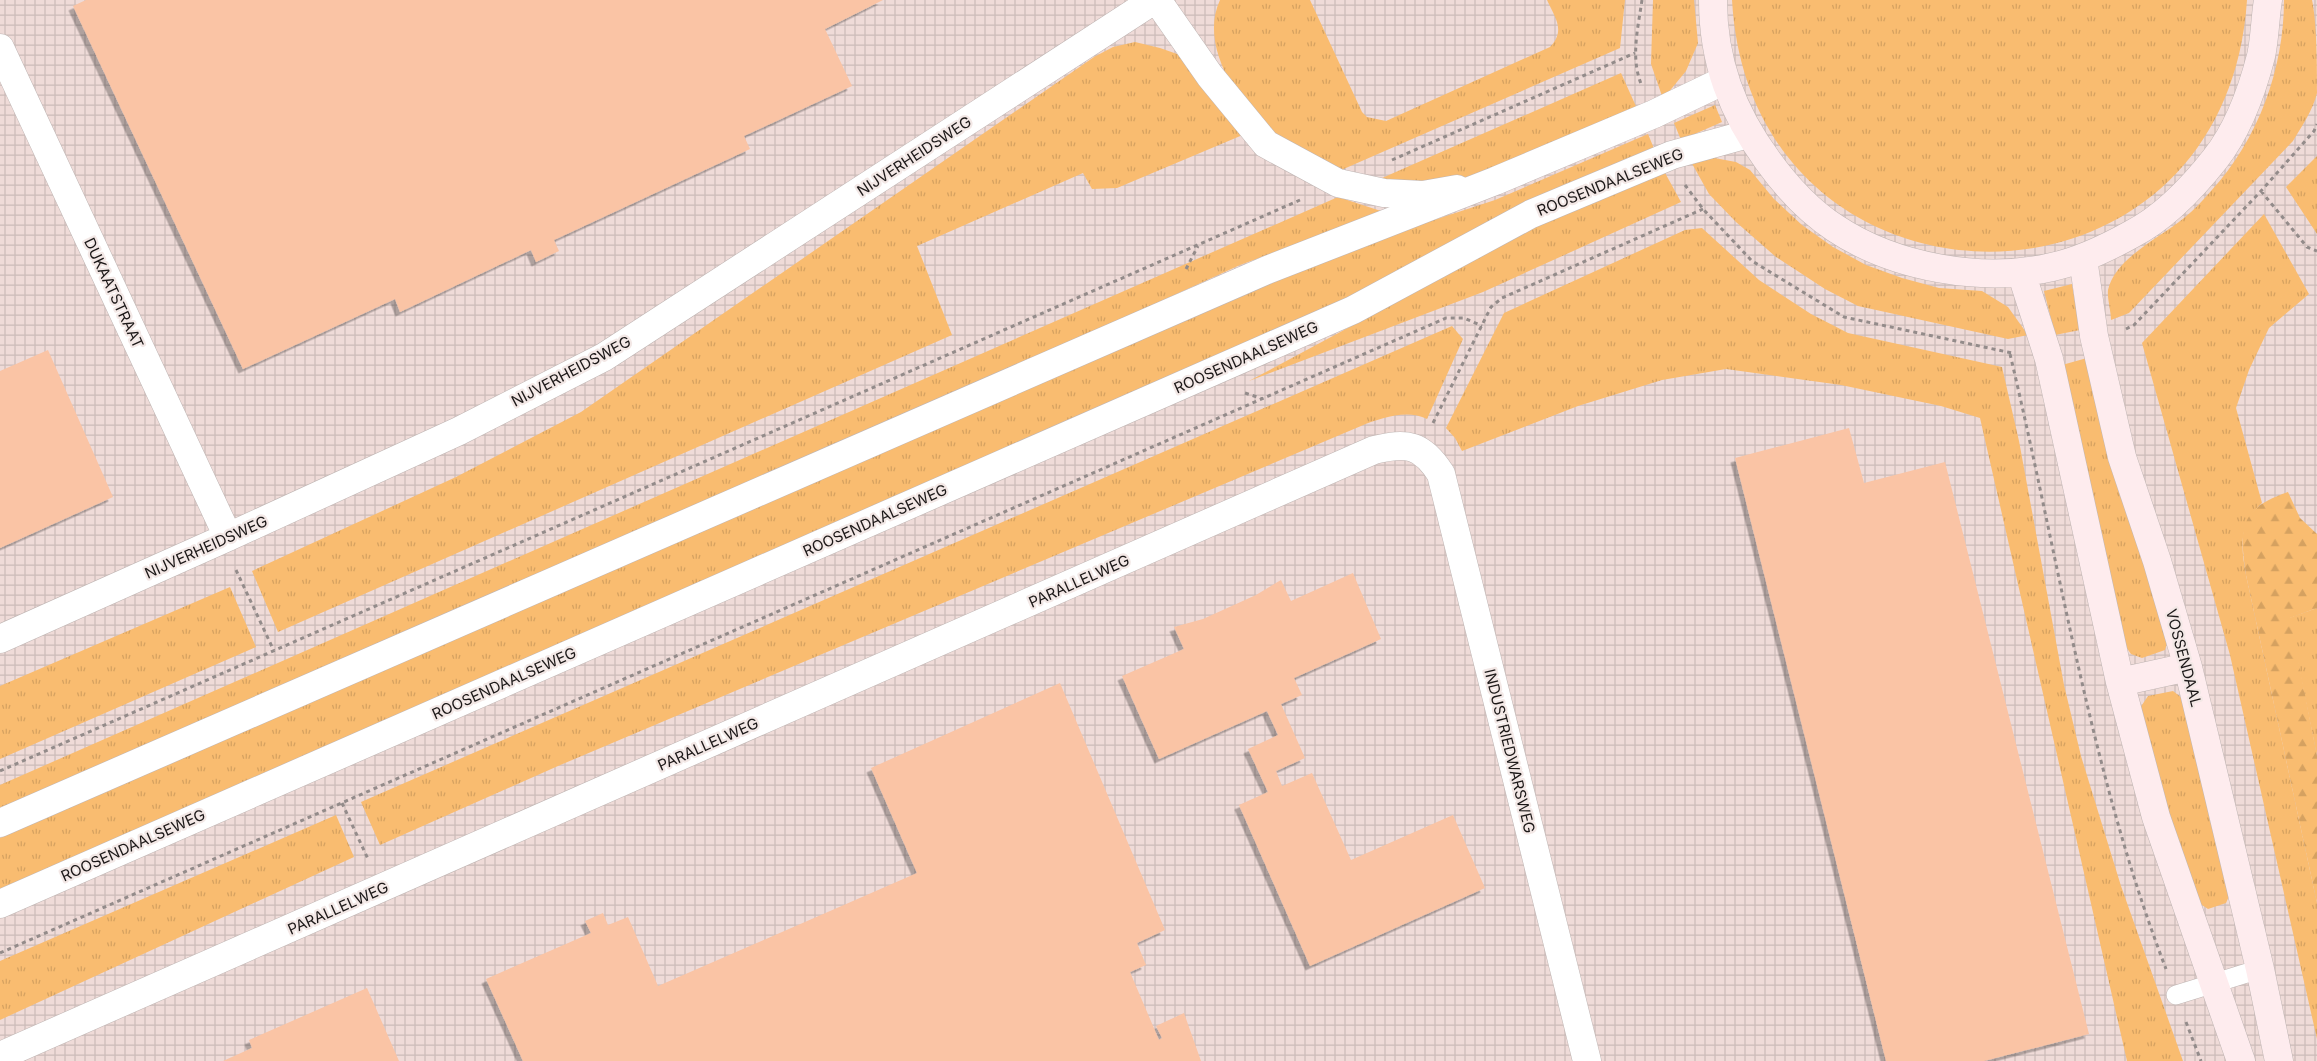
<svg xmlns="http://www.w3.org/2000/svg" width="2317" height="1061" viewBox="0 0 2317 1061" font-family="Inter,sans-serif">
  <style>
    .industrial { fill: url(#industrial-grid) }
    .grass { fill: url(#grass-tufts) }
    .forest { fill: url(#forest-firs) }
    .building { fill: #fac4a5; filter: url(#shadow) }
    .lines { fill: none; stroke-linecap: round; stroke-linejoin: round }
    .service-casing { stroke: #c0b6b4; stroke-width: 20 }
    .minor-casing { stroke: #c0b6b4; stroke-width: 29 }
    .tertiary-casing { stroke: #c0b6b4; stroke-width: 29 }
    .secondary-casing { stroke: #c0b6b4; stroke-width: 29 }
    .path { stroke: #938b8a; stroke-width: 3; stroke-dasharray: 4 4; stroke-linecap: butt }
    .service { stroke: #fff; stroke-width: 19 }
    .minor { stroke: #fff; stroke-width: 28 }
    .tertiary { stroke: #fff; stroke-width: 28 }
    .secondary { stroke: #feecee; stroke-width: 28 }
    .labels { text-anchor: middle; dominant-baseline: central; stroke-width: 4.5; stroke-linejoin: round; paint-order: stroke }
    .street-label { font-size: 15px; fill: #1c1818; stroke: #f3e8e6 }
  </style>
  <defs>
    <pattern id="industrial-grid" width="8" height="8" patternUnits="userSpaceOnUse" patternTransform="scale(1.25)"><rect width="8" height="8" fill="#efdbd8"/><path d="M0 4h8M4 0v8" fill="none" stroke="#ccbbb9"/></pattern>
    <pattern id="grass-tufts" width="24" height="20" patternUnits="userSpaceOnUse" patternTransform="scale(1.25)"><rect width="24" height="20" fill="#f9bc70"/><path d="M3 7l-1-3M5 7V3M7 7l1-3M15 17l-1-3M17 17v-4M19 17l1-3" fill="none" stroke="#d5a160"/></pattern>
    <pattern id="forest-firs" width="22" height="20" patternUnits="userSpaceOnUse" patternTransform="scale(1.25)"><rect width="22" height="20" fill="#f9bc70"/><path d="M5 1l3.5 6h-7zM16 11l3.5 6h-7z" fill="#d5a160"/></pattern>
    <filter id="shadow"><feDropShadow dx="-4.5" dy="4.5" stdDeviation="0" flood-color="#0004"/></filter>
  </defs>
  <rect width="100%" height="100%" fill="#f3e8e6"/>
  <path class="industrial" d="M0,0H2317V1061H0Z"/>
  <path class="grass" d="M1220,0H1310L1362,112L1367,117L1386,121L1550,47C1566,30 1555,18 1547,0H1625L1620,48L1339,171C1326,165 1310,160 1297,153C1253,126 1195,53 1220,0Z
    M1653,0H1694L1698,43L1686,71L1663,99L1651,64Z
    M1732,0H2247C2225,337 1751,334 1732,0Z
    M2284,0H2312C2317,23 2317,70 2317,93C2313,110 2302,126 2293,141L2129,313L2111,320C2111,311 2107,298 2108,290C2115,258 2161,237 2184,218C2194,210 2203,200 2211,191C2258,140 2284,69 2284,0Z
    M1135,42L1160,48L1180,55L1245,134L1117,188L1092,189L1083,173L917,246L952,335L278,632L252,571L456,477L581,412L1094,57L1113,47Z
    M1621,73L1639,113L1478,178L1421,187L1373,182Z
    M1715,105L1722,122L1681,140L1674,123Z
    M1648,134L1655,151L1326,312L0,894V838L1263,284L1382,237L1495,200Z
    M2317,156V234L2286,187Z
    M1709,157L1736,162L1750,170L1774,199L1802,225L1833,247L1866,265L1902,278L1939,288L1982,291L2008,307L2028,335L2008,339L1858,306L1825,289L1776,257L1736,222L1709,194L1690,160Z
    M1664,171L1681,202L1483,292L1249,381L1573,207Z
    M1338,197L1384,212L1240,265L1087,335L0,812V785Z
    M2264,214L2309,294L2269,328L2249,370L2236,408L2262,503C2238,524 2241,547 2246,575L2317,903V1039L2230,655L2142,343Z
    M1702,228L1759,280L1811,314L1848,333L2002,367L2019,441L2064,685L2081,756L2121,886L2183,1061H2127L1980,418L1941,406L1841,385L1726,369L1662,380L1578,406L1462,451L1455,438L1446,428L1504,313L1685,230Z
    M2072,284L2080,330L2055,335L2044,291Z
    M1452,326L1463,339L1427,419C1407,409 1381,418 1361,426L558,766L380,845L361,802Z
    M2087,358L2169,636L2165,650L2142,658L2131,654L2126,647L2062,365Z
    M230,587L256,647L0,759V686Z
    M2317,608V756L2289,618Z
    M2173,691L2186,701L2230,894L2226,903L2208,909L2196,901L2170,824L2140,708L2148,696Z
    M336,815L354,857L0,1020V961Z"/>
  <path class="forest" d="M2288,492L2300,518L2317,534V608L2290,618L2317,756V903L2246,575C2239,528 2239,509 2288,492Z"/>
  <path class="building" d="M86,0H883L825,29L852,86L744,136L750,149L554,240L559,251L536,262L531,250L400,312L395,299L243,369L73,6Z
    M48,350L113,497L0,548V371Z
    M1849,428L1864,483L1945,462L2089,1034L1984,1061H1886L1735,458Z
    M1353,573L1381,639L1294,678L1302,695L1281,704L1305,758L1276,771L1282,786L1312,773L1351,860L1453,815L1485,888L1310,966L1239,805L1268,792L1248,749L1278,735L1267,711L1159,759L1122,676L1184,649L1174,627L1203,619L1256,595L1281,580L1291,601Z
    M1060,683L1165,930L1137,943L1146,965L1130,972L1159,1040L1162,1038L1156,1026L1184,1013L1201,1061H523L486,979L591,933L585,921L603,913L608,925L628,917L658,986L917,873L871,768Z
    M367,988L399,1061H223L252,1048L249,1040Z"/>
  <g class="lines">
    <defs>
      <path id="service" d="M2176,995L2260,969"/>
      <path id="minor" d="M1157,0L1210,76L1266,144L1338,183L1384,193L1423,195L1457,189
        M0,48L228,537
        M0,639L228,537L459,431L604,357L1154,0
        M0,1056L1374,450C1407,442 1422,444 1441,474L1587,1061"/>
      <path id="tertiary" d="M0,823L1267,270L1495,181L1654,114L1725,80
        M0,904L1353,310L1531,214L1672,155L1748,134"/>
      <path id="secondary" d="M1713,0C1713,61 1732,112 1768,161C1786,186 1809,211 1835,228C1895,268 1983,283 2052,267C2080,261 2107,248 2132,234C2165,217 2193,187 2215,159C2238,130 2252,91 2261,56C2265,38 2265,18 2268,0
        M2083,258L2094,336L2122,457L2157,561L2188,667L2260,969L2279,1061
        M2021,272L2049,359L2120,682L2156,817L2241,1061
        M2120,682L2188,667"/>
    </defs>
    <use href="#service" class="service-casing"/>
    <use href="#minor" class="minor-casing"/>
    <use href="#tertiary" class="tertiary-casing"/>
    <use href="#secondary" class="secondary-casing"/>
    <path class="path" d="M1642,0C1638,28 1630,59 1642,86
      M1392,160L1635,53
      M1685,185L1703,209L1752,261L1844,317L2012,353
      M2261,191L2307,247L2317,251
      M1186,269L1198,246
      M2126,329L2134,325L2261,191L2314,131L2317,124
      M2010,354C2059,560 2090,771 2166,969
      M1245,393L1263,399
      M1433,423L1491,307L1502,298L1703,209
      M236,570L274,651
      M0,771L1300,200
      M342,803L368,859
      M0,953L1446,318H1464L1482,326
      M2186,1022L2201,1061"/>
    <use href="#service" class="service"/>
    <use href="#minor" class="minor"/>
    <use href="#tertiary" class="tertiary"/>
    <use href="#secondary" class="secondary"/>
  </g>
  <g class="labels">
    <g class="street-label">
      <text transform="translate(914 156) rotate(-33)">NIJVERHEIDSWEG</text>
      <text transform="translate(1610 182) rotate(-22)">ROOSENDAALSEWEG</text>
      <text transform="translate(114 293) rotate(65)">DUKAATSTRAAT</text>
      <text transform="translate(1246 357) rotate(-24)">ROOSENDAALSEWEG</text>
      <text transform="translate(571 371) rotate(-28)">NIJVERHEIDSWEG</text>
      <text transform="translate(875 520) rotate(-24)">ROOSENDAALSEWEG</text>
      <text transform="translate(206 547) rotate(-24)">NIJVERHEIDSWEG</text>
      <text transform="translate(1079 581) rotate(-24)">PARALLELWEG</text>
      <text transform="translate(2184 658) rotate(75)">VOSSENDAAL</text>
      <text transform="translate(504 683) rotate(-24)">ROOSENDAALSEWEG</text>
      <text transform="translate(708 744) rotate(-24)">PARALLELWEG</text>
      <text transform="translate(1510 751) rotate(76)">INDUSTRIEDWARSWEG</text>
      <text transform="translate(133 845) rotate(-24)">ROOSENDAALSEWEG</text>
      <text transform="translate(338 908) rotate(-24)">PARALLELWEG</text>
    </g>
  </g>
</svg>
